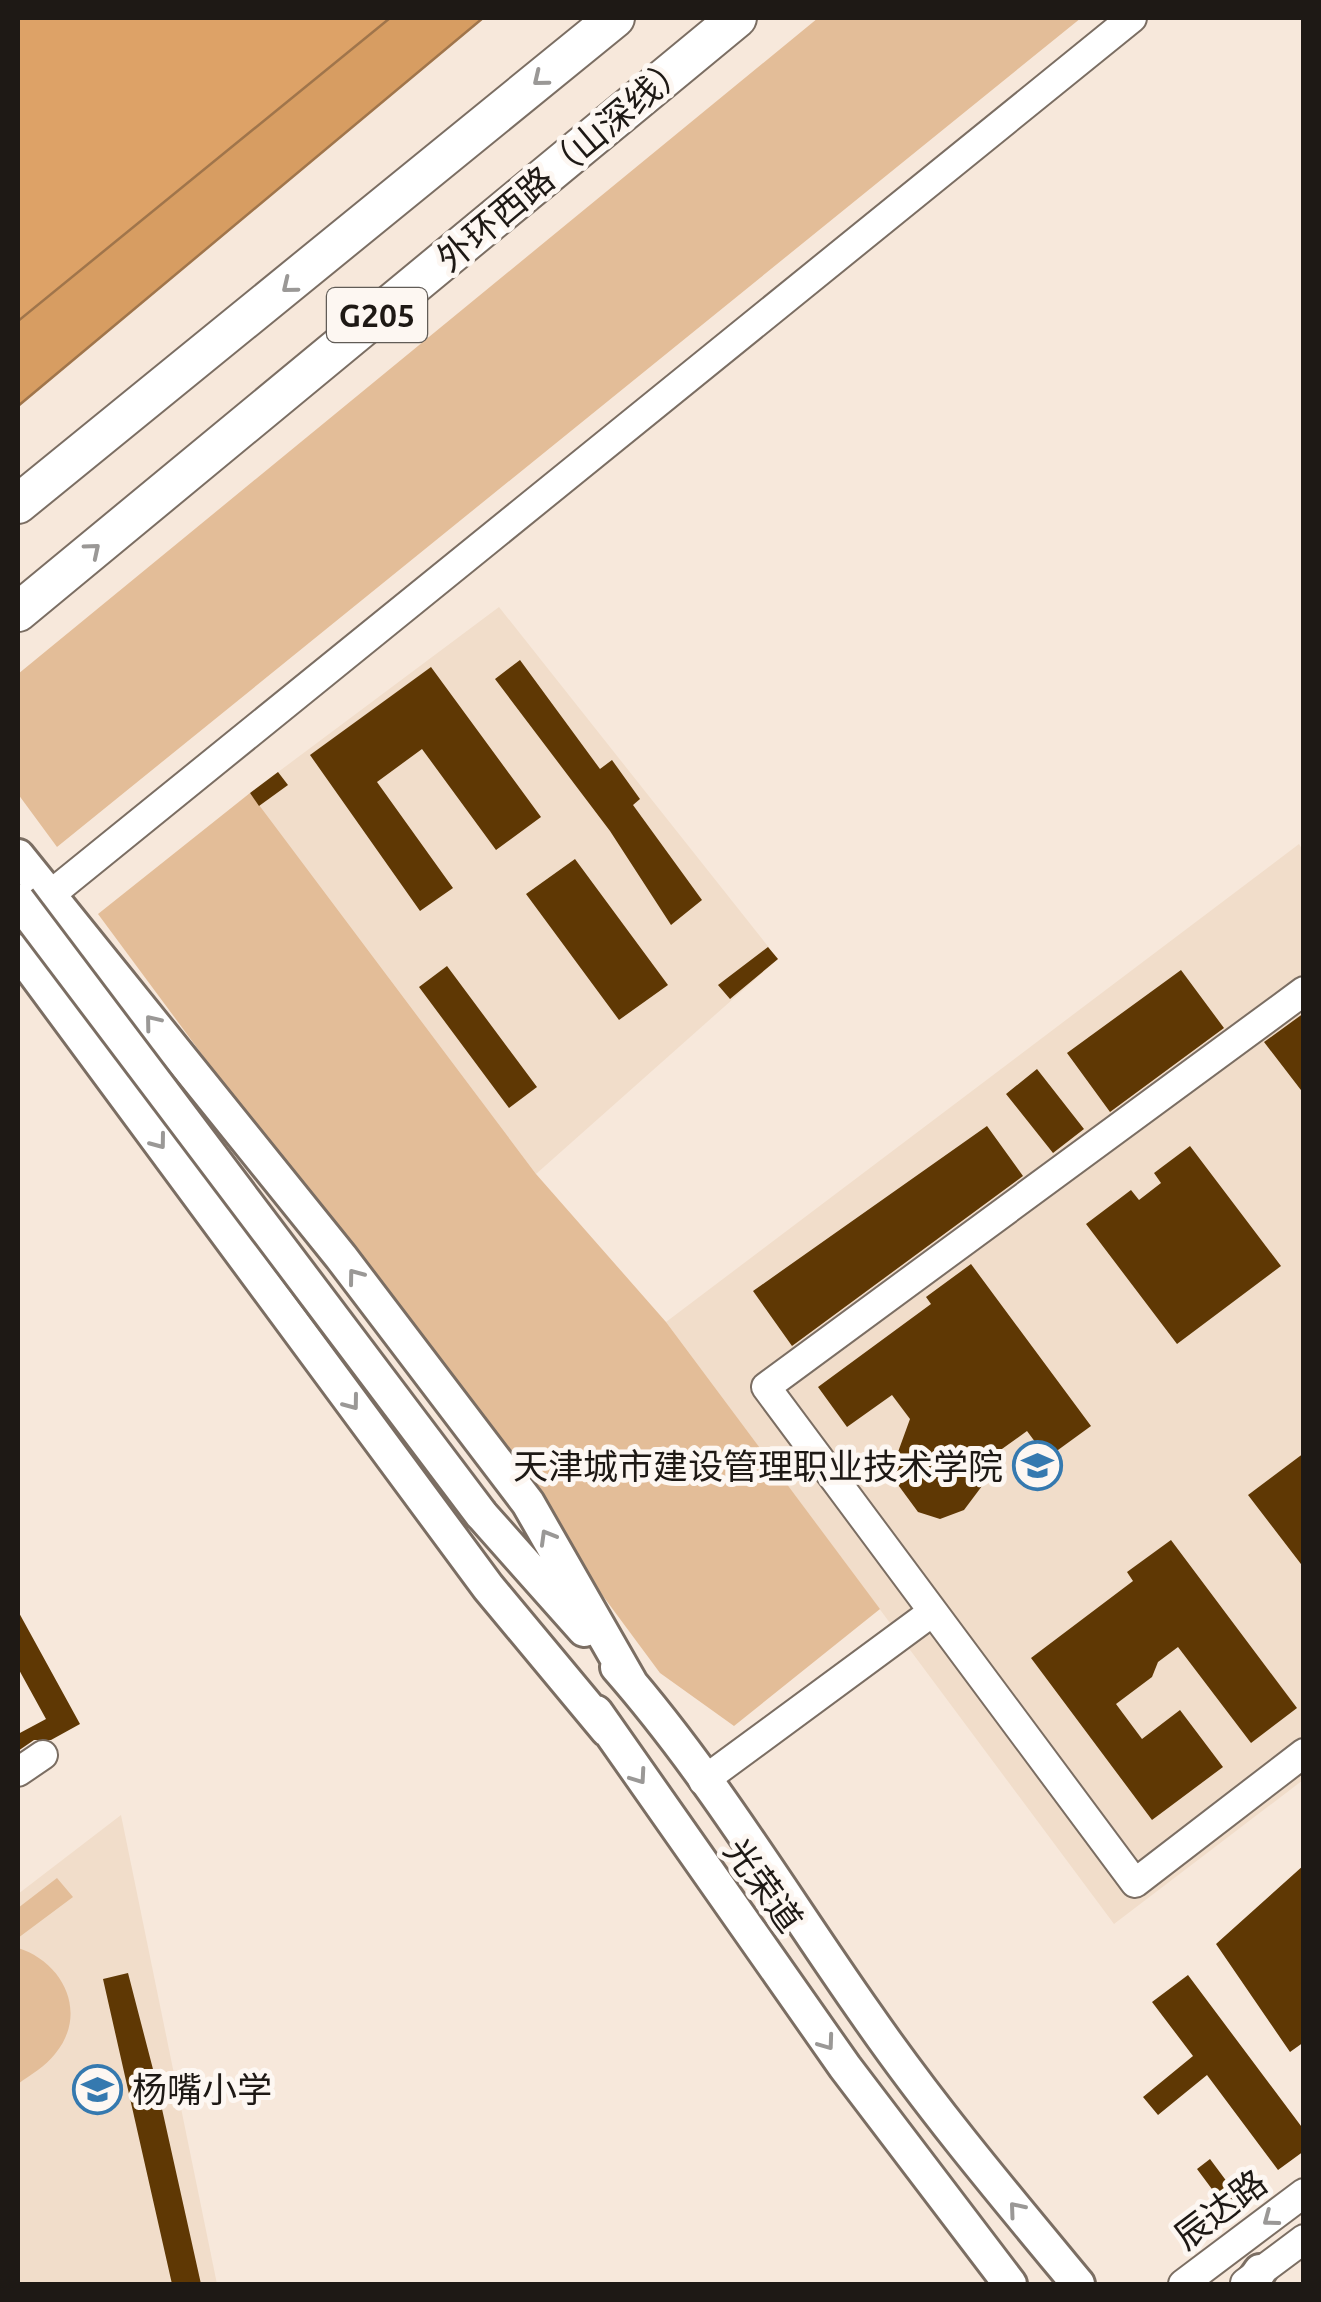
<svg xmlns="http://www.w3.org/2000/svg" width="1321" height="2302" viewBox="0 0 1321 2302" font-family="Ubuntu,'Noto Sans SC',sans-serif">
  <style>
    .built { fill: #f1ddca }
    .green { fill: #e3bd98 }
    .forest { fill: #dda267 }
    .water { fill: #d79d62; stroke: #a0754b; stroke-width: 2.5 }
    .building { fill: #5f3804 }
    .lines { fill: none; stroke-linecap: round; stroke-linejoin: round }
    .minor-casing { stroke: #7b6e63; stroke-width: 32 }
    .major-casing { stroke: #7b6e63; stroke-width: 38 }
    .highway-casing { stroke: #7b6e63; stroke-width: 42 }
    .minor { stroke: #fff; stroke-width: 28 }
    .major { stroke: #fff; stroke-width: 32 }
    .highway { stroke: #fff; stroke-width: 38 }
    .major-bridge-casing { stroke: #7b6e63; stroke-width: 38; stroke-linecap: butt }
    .major-bridge { stroke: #fff; stroke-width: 32 }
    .oneway { stroke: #9a9896 }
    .labels { text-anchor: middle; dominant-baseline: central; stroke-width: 10; stroke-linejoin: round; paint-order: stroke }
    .shield { fill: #fdf7f2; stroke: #615c57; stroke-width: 2.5 }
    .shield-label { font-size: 32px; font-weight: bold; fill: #1e1915 }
    .street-label { font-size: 35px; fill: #1e1915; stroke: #fdf7f2 }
    .poi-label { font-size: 35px; fill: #1e1915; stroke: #fdf7f2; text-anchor: end }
  </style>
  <rect width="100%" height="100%" fill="#f7e8db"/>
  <path class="built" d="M499,607L778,959L536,1174L250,793Z
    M1299,844L1303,851V1780L1114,1924L666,1322Z
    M121,1815L217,2284H18V1894Z"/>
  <path class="green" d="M818,18H1081L57,847L18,794V674Z
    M250,793L536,1174L666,1322L880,1609L734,1726L660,1673L98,914Z
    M57,1878L73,1897L18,1938V1908Z
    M18,1948C63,1962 89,2013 55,2054C46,2066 30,2075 18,2084Z"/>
  <path class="forest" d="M18,18H390L18,321Z"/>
  <path class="water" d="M390,18H483L18,406V321Z"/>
  <path class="building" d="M520,660L600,769L612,760L640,799L633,805L702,900L671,925L610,831L495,679Z
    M431,667L541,817L496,850L422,749L377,782L453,888L420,911L310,755Z
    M278,772L288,785L259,806L250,793Z
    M575,859L668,985L619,1020L526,894Z
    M768,947L778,959L730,999L718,985Z
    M447,966L537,1087L509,1108L419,987Z
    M1181,970L1224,1028L1110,1112L1067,1053Z
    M1304,1013V1094L1264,1042Z
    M1037,1069L1084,1129L1053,1153L1006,1094Z
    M987,1126L1023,1176L792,1346L753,1291Z
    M1190,1146L1281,1266L1177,1344L1086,1224L1131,1190L1139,1200L1161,1183L1154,1173Z
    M971,1264L1091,1426L1047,1458L1027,1431L988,1459L982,1486L964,1510L940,1519L918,1512L893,1478L894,1463L910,1419L892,1395L847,1427L818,1387L931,1304L926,1297Z
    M1304,1453V1568L1248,1495Z
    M1171,1540L1297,1708L1251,1743L1178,1647L1158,1662L1152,1677L1116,1704L1142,1739L1180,1710L1223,1767L1152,1820L1031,1658L1133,1581L1127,1572Z
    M18,1611L80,1724L51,1740H34L18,1751V1734L46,1719L18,1668Z
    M1304,1865V2042L1290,2052L1216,1944Z
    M128,1973L154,2073L201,2284H172L103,1979Z
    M1188,1975L1304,2130V2151L1278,2170L1207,2075L1158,2115L1143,2097L1193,2056L1152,2002Z
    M1210,2159L1242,2202L1229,2212L1197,2169Z"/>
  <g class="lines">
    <defs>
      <path id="minor" d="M34,908L1132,18
        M1304,991L766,1387L1135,1883L1304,1753
        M18,1772L43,1755
        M703,1781L931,1613
        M1245,2283L1304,2239
        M1183,2284L1304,2193"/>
      <path id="major" d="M18,856L341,1257L528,1503L631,1683
        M18,951L488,1587L607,1730
        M481,1514L584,1630
        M617,1667C710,1773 785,1899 866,2014C931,2108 1005,2196 1078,2284
        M596,1712L845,2067L1010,2284
        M1251,2284L1260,2271"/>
      <path id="highway" d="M18,504L615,18
        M18,612L737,18"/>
    </defs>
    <use href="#minor" class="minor-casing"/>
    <use href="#major" class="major-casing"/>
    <use href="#highway" class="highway-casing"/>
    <use href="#minor" class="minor"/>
    <use href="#major" class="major"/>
    <use href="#highway" class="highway"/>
    <defs>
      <path id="major-bridge" d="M18,900L481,1514"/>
    </defs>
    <use href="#major-bridge" class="major-bridge-casing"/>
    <use href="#major-bridge" class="major-bridge"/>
  </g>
  <defs><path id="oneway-chevron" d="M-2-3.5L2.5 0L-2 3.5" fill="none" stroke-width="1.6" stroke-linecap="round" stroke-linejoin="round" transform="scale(2.5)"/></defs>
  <g class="oneway">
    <use href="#oneway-chevron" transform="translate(540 79) rotate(141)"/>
    <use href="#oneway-chevron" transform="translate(289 286) rotate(141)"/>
    <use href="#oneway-chevron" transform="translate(93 550) rotate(-40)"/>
    <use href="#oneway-chevron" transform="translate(152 1022) rotate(-129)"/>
    <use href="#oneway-chevron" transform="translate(159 1142) rotate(53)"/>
    <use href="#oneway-chevron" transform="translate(355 1276) rotate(-127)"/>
    <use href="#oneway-chevron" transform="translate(352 1403) rotate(53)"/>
    <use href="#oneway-chevron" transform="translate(547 1537) rotate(-120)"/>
    <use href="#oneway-chevron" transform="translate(639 1777) rotate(55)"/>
    <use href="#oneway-chevron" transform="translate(827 2043) rotate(54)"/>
    <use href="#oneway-chevron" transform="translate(1016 2209) rotate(-130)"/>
    <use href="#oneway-chevron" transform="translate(1270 2219) rotate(143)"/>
  </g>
  <defs>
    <symbol id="university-ring" viewBox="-11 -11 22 22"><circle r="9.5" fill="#fdf7f2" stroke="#3579af" stroke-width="1.5"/><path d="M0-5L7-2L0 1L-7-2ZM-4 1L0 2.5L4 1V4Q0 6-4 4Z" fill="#3579af"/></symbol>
    <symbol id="school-ring" viewBox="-11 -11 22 22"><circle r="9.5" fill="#fdf7f2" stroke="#3579af" stroke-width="1.5"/><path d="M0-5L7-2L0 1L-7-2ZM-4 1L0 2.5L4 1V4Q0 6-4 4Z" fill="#3579af"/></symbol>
  </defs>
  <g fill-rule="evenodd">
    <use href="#university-ring" x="1010" y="1438" width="55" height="55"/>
    <use href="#school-ring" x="70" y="2062" width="55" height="55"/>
  </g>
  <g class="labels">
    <rect class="shield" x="327" y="288" width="100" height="54" rx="8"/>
    <g class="shield-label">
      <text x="377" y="315">G205</text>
    </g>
    <g class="street-label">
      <text transform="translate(562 162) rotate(-40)">外环西路（山深线）</text>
      <text transform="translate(764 1885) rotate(54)">光荣道</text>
      <text transform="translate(1220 2209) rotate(-37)">辰达路</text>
    </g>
    <g class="poi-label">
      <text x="1003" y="1466">天津城市建设管理职业技术学院</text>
      <text x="132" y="2089" text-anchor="start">杨嘴小学</text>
    </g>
  </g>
  <rect width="1321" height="2302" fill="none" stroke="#1e1915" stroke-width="40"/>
</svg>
